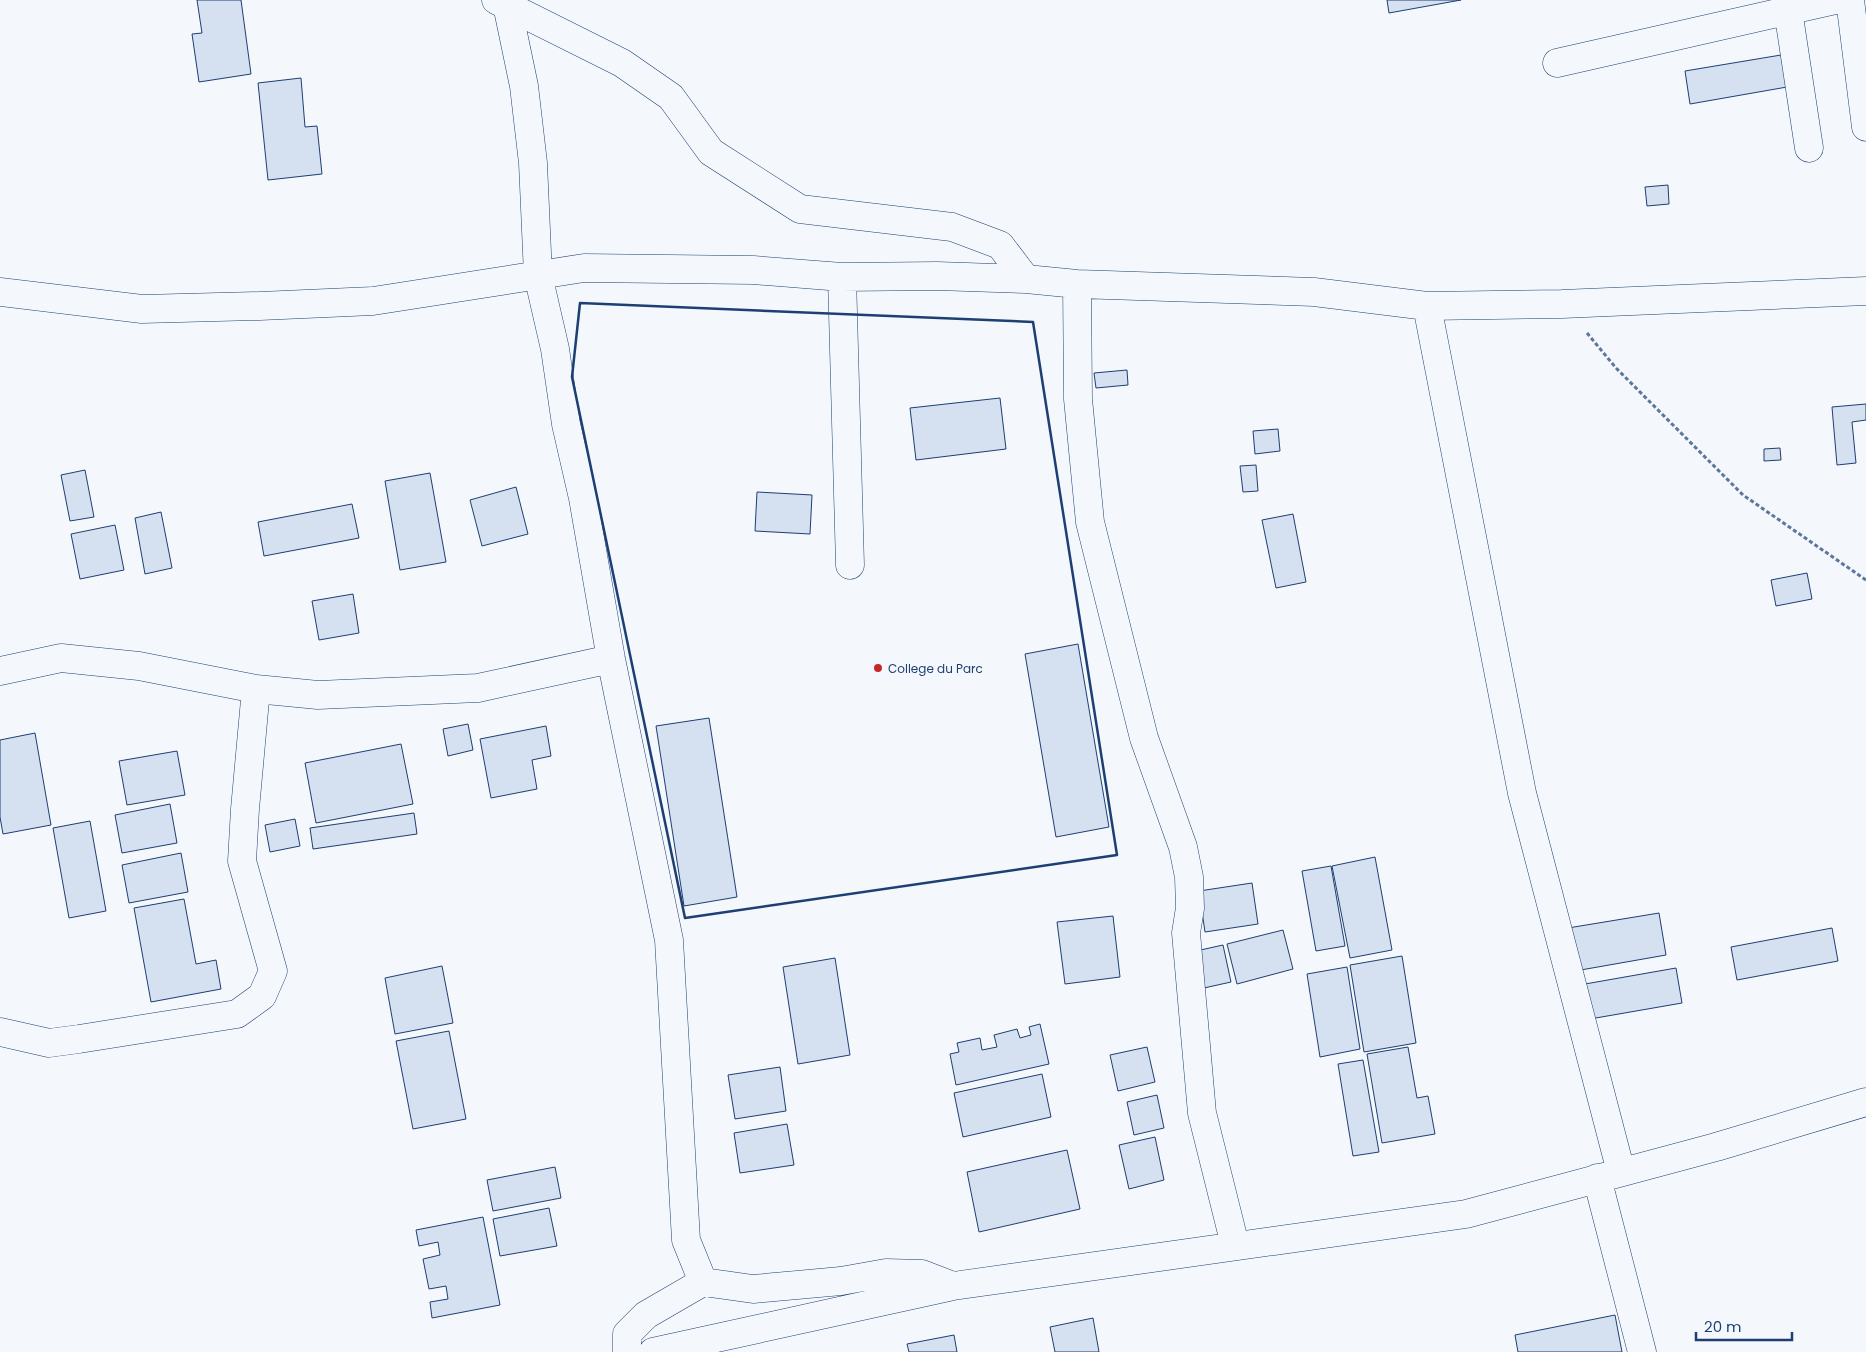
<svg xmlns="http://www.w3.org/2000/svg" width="1866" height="1352" viewBox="0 0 1866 1352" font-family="Poppins,sans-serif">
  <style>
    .building { fill: #d5e0f0; stroke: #1d3f73 }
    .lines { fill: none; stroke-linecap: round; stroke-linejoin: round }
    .minor-casing { stroke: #1d3f73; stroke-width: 29 }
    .path { stroke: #5e769c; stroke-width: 3; stroke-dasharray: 4 2.5; stroke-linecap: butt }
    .minor { stroke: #f4f7fb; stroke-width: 28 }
    .wall { stroke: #1d3f73; stroke-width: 2.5 }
    .poi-dot { fill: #c62828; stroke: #f4f7fb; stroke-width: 2 }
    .labels { text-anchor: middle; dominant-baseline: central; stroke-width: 4; stroke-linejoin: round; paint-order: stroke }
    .poi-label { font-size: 12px; fill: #1d3f73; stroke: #f4f7fb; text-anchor: start }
  </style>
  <rect width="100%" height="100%" fill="#f4f7fb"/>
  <path class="building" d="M197,0H241L251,74L199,82L192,34L202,33Z
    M1387,0H1461L1389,13Z
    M1781,55L1787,87L1690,104L1685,71Z
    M301,78L305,127L317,126L322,174L268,180L258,83Z
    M1668,185L1669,204L1647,206L1645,187Z
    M1127,370L1128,385L1096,388L1094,373Z
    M1000,398L1006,449L916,460L910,408Z
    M1866,404V420L1852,422L1856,463L1837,465L1832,407Z
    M1278,429L1280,451L1255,454L1253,431Z
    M1780,448L1781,460L1764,461V449Z
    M1256,465L1258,491L1243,492L1240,466Z
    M85,470L94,517L70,521L61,475Z
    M430,473L446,562L400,570L385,481Z
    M516,487L528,534L482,546L470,500Z
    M757,492L812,495L810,534L755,531Z
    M352,504L359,538L264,556L258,522Z
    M161,512L172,568L145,574L135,518Z
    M1293,514L1306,582L1276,588L1262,520Z
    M115,525L124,570L80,579L71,534Z
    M1807,573L1812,599L1776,606L1771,580Z
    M353,594L359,633L319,640L312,601Z
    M1078,644L1109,827L1056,837L1025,654Z
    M709,718L737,897L684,906L656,726Z
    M468,724L473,750L448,756L443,729Z
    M546,726L551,756L532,760L537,789L491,798L480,739Z
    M35,733L51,825L3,834L0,817V740Z
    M401,744L413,804L316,823L305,763Z
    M177,751L185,795L127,805L119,761Z
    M170,804L177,843L122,853L115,815Z
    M414,813L417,834L313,849L310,828Z
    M295,819L300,846L270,852L265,825Z
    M90,821L106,911L69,918L53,828Z
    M181,853L188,892L129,903L122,865Z
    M1375,857L1392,950L1350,958L1332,866Z
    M1331,866L1345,946L1316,951L1302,871Z
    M1252,883L1258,924L1205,932L1199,891Z
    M184,899L196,964L216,960L221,989L151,1002L134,908Z
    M1659,913L1666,955L1575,971L1568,928Z
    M1113,916L1120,977L1065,984L1057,922Z
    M1832,928L1838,961L1737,980L1731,947Z
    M1283,930L1293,969L1237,984L1227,944Z
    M1223,945L1231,982L1204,988L1196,951Z
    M1402,956L1416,1043L1364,1052L1350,965Z
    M835,958L850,1055L798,1064L783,967Z
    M442,966L453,1023L395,1034L385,978Z
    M1347,967L1360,1049L1320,1057L1307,974Z
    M1676,968L1682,1003L1590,1019L1585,984Z
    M1040,1024L1049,1064L956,1085L950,1054L959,1052L957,1043L980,1038L982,1050L997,1047L994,1035L1017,1029L1020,1038L1031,1035L1029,1027Z
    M449,1031L466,1119L413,1129L396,1041Z
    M1147,1047L1155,1082L1118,1091L1110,1055Z
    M1408,1047L1417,1098L1428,1096L1435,1134L1382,1143L1367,1054Z
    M1363,1060L1379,1152L1353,1156L1338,1064Z
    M780,1067L786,1111L735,1119L728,1075Z
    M1042,1074L1051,1117L963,1137L954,1093Z
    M1157,1095L1164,1128L1134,1135L1127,1102Z
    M787,1124L794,1165L740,1173L734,1133Z
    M1155,1137L1164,1180L1129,1189L1119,1145Z
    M1067,1150L1080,1209L979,1232L967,1172Z
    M555,1167L561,1198L493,1211L487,1180Z
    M549,1208L557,1246L500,1256L493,1219Z
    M483,1217L500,1305L432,1318L430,1302L448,1299L446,1286L429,1289L423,1259L440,1255L438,1242L419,1246L416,1230Z
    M1615,1315L1622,1352H1518L1515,1335Z
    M1093,1318L1099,1352H1055L1050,1327Z
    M954,1335L957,1352H909L907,1344Z"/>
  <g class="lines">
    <defs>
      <path id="minor" d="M496,0L622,63L671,97L711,152L800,209L952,227L1000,245L1026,279
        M506,0L524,86L533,163L538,275L555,349L566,424L583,498L611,659L669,940L686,1240L703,1282L753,1289L841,1281L886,1273L922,1274L953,1286
        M1850,0L1866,127
        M1788,10L1809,148
        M1557,63L1835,0
        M842,277L850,565
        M1077,284L1078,399L1090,522L1144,738L1183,847L1189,877L1190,908L1186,933L1202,1113L1235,1245
        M0,292L142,309L260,306L373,301L584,268L753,270L842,277L937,276L1026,279L1077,284L1314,292L1427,306L1562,304L1866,291
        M1427,306L1522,793L1621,1172
        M0,671L61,658L139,666L256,689L318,695L478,688L611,659
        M0,1032L49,1043L79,1039L237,1014L262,996L273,971L242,861L245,809L256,689
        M1597,1178L1642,1352
        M627,1352V1334L646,1315L703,1282
        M653,1352L953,1286L1466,1214L1716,1147L1866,1102"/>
    </defs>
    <use href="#minor" class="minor-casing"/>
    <path class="path" d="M1587,333L1616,368L1743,495L1866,580"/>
    <use href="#minor" class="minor"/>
    <path class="wall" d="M580,303L1033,322L1117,855L685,918L572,377Z"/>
  </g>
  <circle class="poi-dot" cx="878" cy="668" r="5"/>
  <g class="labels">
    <g class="poi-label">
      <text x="888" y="668">College du Parc</text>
    </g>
  </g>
  <path d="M1696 1332v8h96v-8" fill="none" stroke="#1d3f73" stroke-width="2.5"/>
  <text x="1704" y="1332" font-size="15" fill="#1d3f73" stroke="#f4f7fb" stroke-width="4" paint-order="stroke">20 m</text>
</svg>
